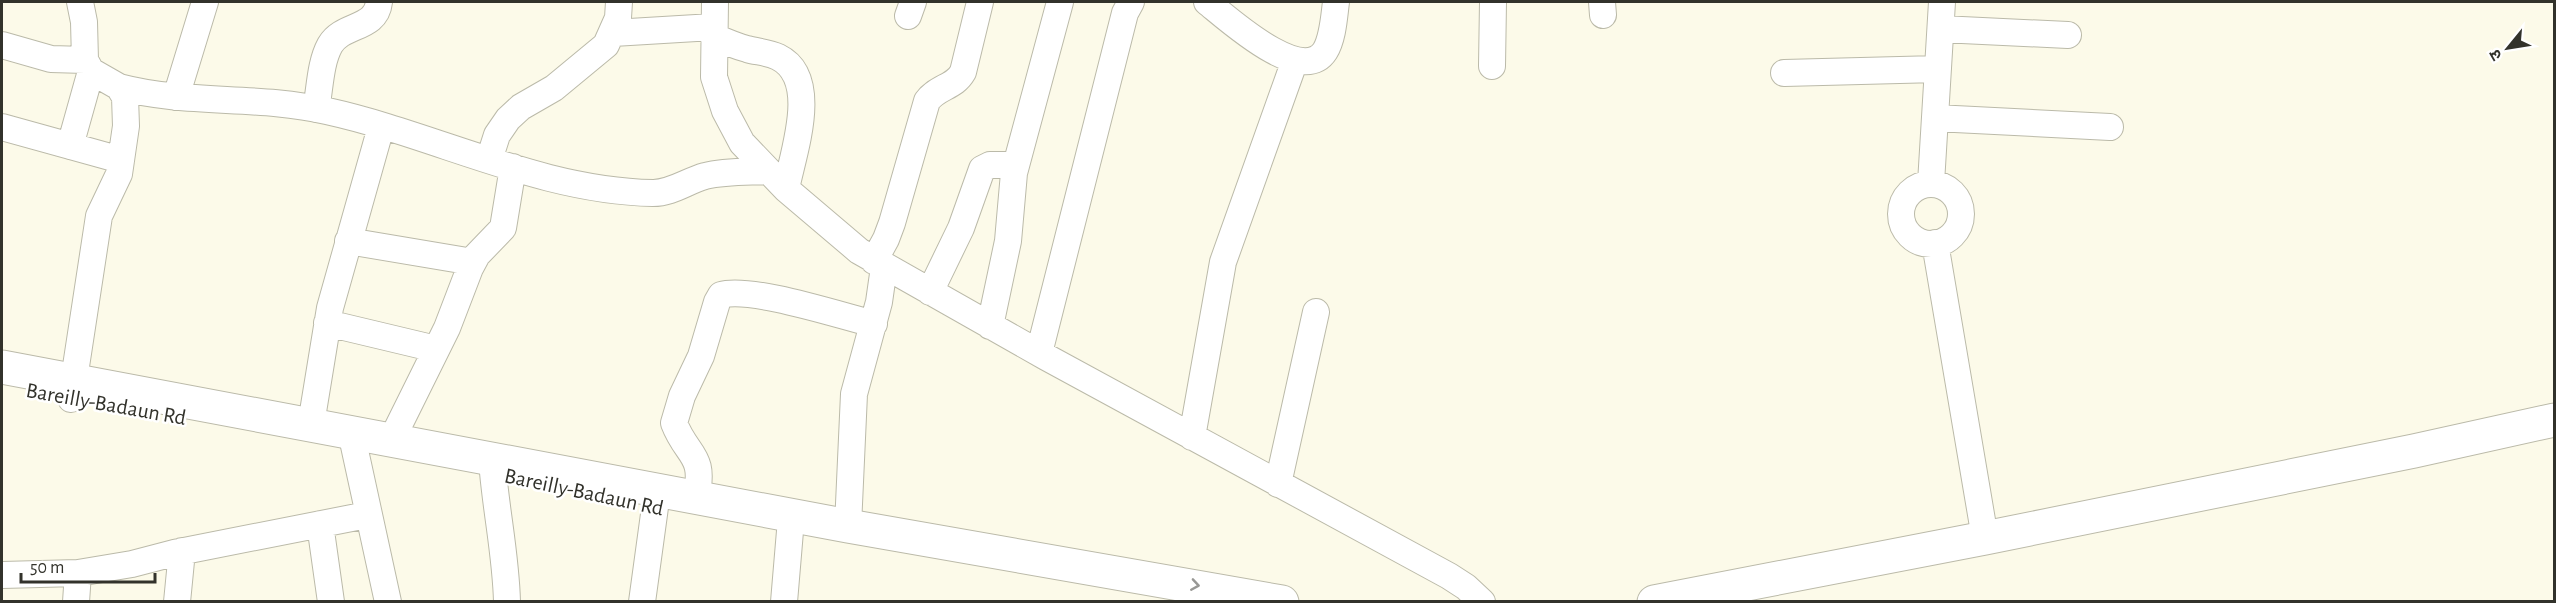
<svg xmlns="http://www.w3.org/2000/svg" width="2556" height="603" viewBox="0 0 2556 603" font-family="'Alegreya Sans','Noto Sans Devanagari',sans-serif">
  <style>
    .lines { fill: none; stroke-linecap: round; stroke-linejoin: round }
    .minor-casing { stroke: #bbbaa9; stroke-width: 28 }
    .major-casing { stroke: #bbbaa9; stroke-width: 35 }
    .minor { stroke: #fff; stroke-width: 26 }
    .major { stroke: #fff; stroke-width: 33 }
    .oneway { stroke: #989895 }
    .labels { text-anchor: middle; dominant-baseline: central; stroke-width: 5; stroke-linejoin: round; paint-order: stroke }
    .street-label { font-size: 22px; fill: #32322b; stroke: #fff }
  </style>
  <rect width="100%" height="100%" fill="#fcfae9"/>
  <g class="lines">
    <defs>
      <path id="minor" d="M715,2L714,77L725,111L742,143L786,189L859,251L1046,357L1449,576L1466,587L1482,602
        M1207,2C1226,17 1302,87 1325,51C1333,38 1334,17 1336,2
        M1602,2L1603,15
        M908,16L913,2
        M1941,29L2068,35
        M613,33L713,27
        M713,36C724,41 735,46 747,49C757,52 768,52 778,57C821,78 793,153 786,189
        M2,45L51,59L85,60
        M1492,66L1493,2
        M1784,73L1938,69
        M119,87C187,105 258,95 327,111C436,135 540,191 653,193C672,193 687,181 705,176C725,171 747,172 768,171
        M176,97L205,2
        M316,109C320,89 320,63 330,45C343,23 376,30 379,2
        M1935,118L2110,127
        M2,127L121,160
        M70,146L91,71
        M489,160L497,135L508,119L521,107L554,88L606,45L618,18L619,2
        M1931,183L1942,2
        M1901 214a30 30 0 1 1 60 0a30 30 0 1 1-60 0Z
        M348,241L473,262
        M1935,243L1985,538
        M874,261L886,239L892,223L927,101C938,86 954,88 963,72L980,2
        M930,292L961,228L982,169L990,165H1016
        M327,323L436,349
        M990,326L1008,241L1014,173L1060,2
        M1039,353L1125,13L1131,2
        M71,399L99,216L119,174L126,126L125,97L119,87L91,71L85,60L84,22L80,2
        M311,424L330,308L381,127
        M351,432L388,602
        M1192,437L1223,262L1295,60
        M392,439L447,328L470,268L477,255L503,228L513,167
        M493,472C497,516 506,558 507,602
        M1278,484L1316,312
        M696,497C706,454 687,457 674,423L682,396L701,356L717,302L721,295C750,286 841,316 874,324
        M320,524L331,602
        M848,526L854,394L879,302L884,267
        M2,575L78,573L132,564L174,553L367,515
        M76,602L78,573
        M177,602L182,551
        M642,602L655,507
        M784,602L790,531"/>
      <path id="major" d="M2,367L848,526L1282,602
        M1654,602L1985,538L2414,451L2554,420"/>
    </defs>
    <use href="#minor" class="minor-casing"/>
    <use href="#major" class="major-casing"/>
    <use href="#minor" class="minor"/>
    <use href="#major" class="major"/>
  </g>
  <defs><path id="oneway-chevron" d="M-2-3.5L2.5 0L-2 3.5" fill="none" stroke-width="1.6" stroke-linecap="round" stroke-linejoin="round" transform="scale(1.5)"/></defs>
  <use class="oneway" href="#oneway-chevron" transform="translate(1195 585) rotate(9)"/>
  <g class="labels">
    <g class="street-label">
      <text transform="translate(106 404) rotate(10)">Bareilly-Badaun Rd</text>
      <text transform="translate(584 492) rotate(12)">Bareilly-Badaun Rd</text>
    </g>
  </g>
  <rect width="2556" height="603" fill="none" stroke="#32322b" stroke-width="6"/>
  <g transform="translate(2508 48) rotate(240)" stroke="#ffffff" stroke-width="4.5" paint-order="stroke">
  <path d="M0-4.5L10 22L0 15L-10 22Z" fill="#32322b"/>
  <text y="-9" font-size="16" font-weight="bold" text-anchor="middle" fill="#32322b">उ</text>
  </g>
  <path d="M21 573v9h134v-9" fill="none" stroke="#32322b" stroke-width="3"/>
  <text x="30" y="573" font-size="18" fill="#32322b" stroke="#ffffff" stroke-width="4.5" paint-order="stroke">50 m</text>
</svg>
